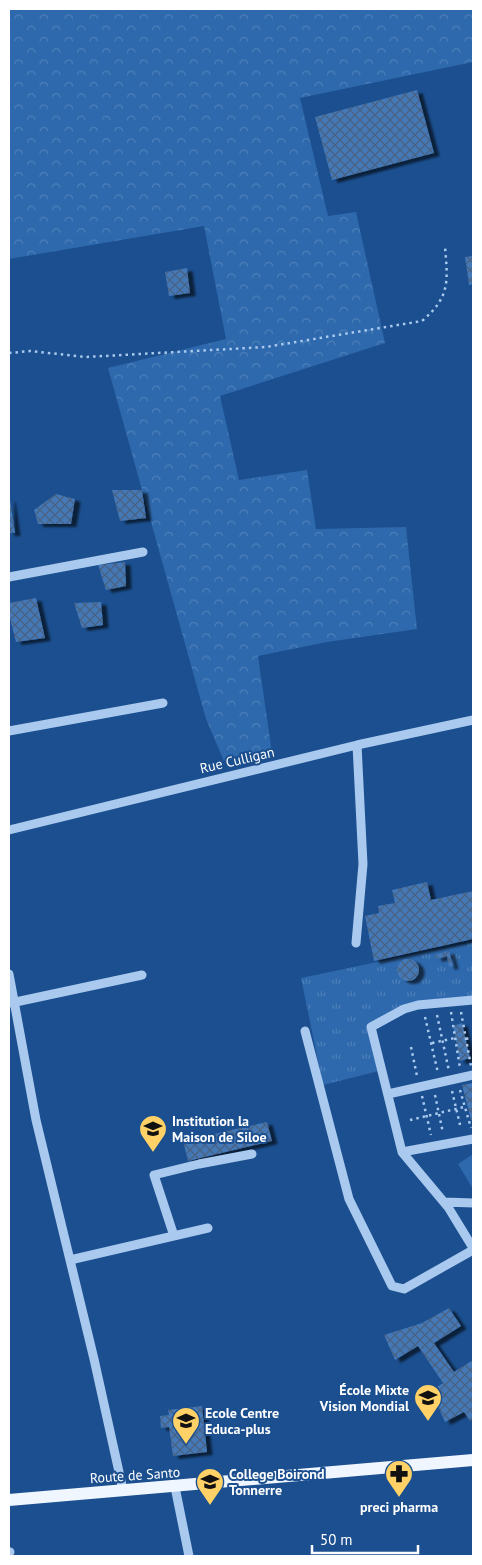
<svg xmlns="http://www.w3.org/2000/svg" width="482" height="1565" viewBox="0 0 482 1565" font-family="'PT Sans',sans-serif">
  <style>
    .grass { fill: url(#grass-tufts) }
    .forest { fill: url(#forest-crowns) }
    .pitch { fill: #2e69ad }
    .building { fill: url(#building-cross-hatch); filter: url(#shadow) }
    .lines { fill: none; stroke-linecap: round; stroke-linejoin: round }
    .path { stroke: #a9c9ee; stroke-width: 2.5; stroke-dasharray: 2.5 4; stroke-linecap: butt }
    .minor { stroke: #a9c9ee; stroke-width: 9 }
    .major { stroke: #f0f6ff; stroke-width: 12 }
    .labels { text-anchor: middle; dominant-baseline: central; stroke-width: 4; stroke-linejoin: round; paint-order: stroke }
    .street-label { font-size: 14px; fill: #fff; stroke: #1b4f8f }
    .poi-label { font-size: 14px; font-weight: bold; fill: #fff; stroke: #1b4f8f; text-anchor: start }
  </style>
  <defs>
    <pattern id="grass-tufts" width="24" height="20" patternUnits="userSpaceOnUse" patternTransform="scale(1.25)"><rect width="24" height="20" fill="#2e69ad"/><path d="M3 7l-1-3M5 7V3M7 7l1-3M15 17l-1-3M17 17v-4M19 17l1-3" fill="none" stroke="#4d80b9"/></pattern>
    <pattern id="forest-crowns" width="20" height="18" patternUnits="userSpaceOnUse" patternTransform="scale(1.25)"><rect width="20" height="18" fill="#2e69ad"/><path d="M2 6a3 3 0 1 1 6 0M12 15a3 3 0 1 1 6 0" fill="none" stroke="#4d80b9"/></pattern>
    <pattern id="building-cross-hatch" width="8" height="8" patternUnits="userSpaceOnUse" patternTransform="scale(1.25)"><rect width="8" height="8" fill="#4478b7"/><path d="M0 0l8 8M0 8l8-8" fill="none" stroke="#486282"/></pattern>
    <filter id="shadow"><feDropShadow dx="5.5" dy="3" stdDeviation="1" flood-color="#0009"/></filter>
  </defs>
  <rect width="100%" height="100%" fill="#1b4f8f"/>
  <path class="grass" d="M473,942V997L404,1007L368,1026L379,1071L323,1085L301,978Z"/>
  <path class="forest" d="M9,9H473V62L300,98L328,216L356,212L385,343L220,396L239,480L307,470L316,529L406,527L417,629L327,642L258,656L272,753L224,761L206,719L108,368L226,339L204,226L9,259Z"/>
  <path class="pitch" d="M473,1154V1189L458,1164Z"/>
  <path class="building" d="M417,90L434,153L332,180L315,117Z
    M473,256V284L469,285L465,257Z
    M187,268L190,293L169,296L165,272Z
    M112,490H142L146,518L120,521Z
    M56,494L75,499L71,524H38L34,510Z
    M9,499H10L15,533H9Z
    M125,562L126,586L106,590L98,565Z
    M36,598L45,638L16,642L9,615V603Z
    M101,602L103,625L82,628L74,603Z
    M427,882L431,900L473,891V939L374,961L365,916L379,913L378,906L395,903L392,890Z
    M449,951L453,966L449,967L447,956L437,959L435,955Z
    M397 970a11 11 0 1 1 22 0a11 11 0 1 1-22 0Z
    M462,1023L470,1058L460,1061L453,1026Z
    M473,1083V1120H471L462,1085Z
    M267,1122L272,1141L188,1161L183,1141Z
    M449,1308L461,1326L434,1343L454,1372L473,1360V1419L470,1421L464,1412L445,1422L431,1391L443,1383L418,1346L395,1360L384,1335L422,1323Z
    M202,1406L207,1452L173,1456L169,1427L161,1428L160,1416L169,1415L168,1410Z"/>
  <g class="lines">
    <path class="path" d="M9,353L30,351L86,357L266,347L422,321C450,297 448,282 445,247
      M451,1012L460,1068
      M461,1012L471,1066
      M437,1015L449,1071
      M425,1017L438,1073
      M466,1039L473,1037
      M432,1043L455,1038
      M411,1047L417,1076
      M460,1090L471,1128
      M452,1091L461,1129
      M435,1095L443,1133
      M422,1096L431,1135
      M410,1120L464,1107"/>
    <path class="minor" d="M9,577L143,552
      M9,731L163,703
      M9,830L357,745L473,720
      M356,943L363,864L357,745
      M9,974L36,1120L94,1359L123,1490
      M473,1000L418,1005L404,1009L371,1027L402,1152L448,1207L473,1248
      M11,1003L142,975
      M305,1031L349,1199L392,1286L404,1289L473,1250
      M388,1094L473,1075
      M402,1152L473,1139
      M445,1202L473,1203
      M174,1236L154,1175L199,1164L252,1154
      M70,1260L208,1228
      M175,1487L189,1556
      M9,1552H10"/>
    <path class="major" d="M9,1500L473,1460"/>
  </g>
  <defs>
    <symbol id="school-pin" viewBox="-11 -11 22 30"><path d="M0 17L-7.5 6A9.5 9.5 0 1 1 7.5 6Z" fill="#ffd166" stroke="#1b4f8f"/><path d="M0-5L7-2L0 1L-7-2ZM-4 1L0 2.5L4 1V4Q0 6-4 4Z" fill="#111"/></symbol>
    <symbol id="pharmacy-pin" viewBox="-11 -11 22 30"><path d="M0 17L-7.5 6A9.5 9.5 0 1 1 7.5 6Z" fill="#ffd166" stroke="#1b4f8f"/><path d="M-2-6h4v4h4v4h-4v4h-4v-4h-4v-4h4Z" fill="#111"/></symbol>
  </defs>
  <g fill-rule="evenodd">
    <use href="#school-pin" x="137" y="1113" width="32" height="43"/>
    <use href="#school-pin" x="412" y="1382" width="32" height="43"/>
    <use href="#school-pin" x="170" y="1405" width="32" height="43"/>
    <use href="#pharmacy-pin" x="383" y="1458" width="32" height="43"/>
    <use href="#school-pin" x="194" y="1466" width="32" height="43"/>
  </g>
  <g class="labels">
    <g class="street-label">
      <text transform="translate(237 760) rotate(-13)">Rue Culligan</text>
      <text transform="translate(135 1475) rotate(-4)">Route de Santo</text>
    </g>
    <g class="poi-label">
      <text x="172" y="1121">Institution la<tspan x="172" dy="16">Maison de Siloe</tspan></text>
      <text x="409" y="1390" text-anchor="end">École Mixte<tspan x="409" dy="16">Vision Mondial</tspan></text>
      <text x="205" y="1413">Ecole Centre<tspan x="205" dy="16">Educa-plus</tspan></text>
      <text x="229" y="1474">College Boirond<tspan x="229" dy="16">Tonnerre</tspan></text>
      <text x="399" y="1507" text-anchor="middle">preci pharma</text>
    </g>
  </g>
  <rect width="482" height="1565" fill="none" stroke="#ffffff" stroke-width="20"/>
  <path d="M312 1545v8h106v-8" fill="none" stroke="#ffffff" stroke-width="2.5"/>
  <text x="320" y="1545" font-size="15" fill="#ffffff" stroke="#1b4f8f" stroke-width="4" paint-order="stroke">50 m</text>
</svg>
